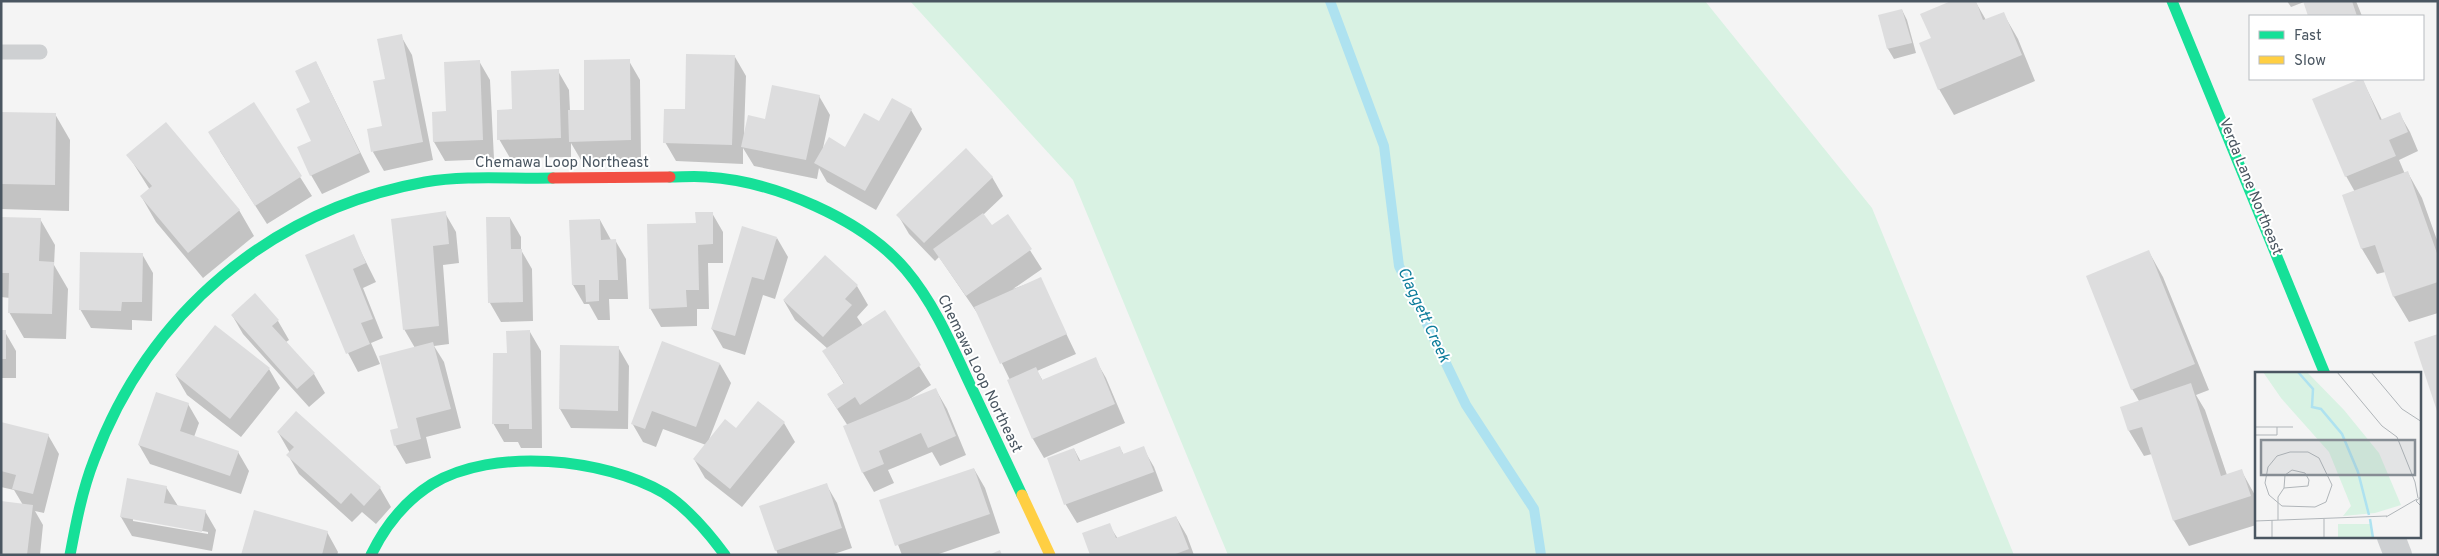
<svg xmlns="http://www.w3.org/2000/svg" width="2439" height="556" viewBox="0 0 2439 556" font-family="Overpass,sans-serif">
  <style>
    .green { fill: #d9f2e3 }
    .shadow { fill: #0003; fill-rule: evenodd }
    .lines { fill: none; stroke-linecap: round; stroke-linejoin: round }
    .stream { stroke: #aee2f0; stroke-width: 10 }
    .building { fill: #ddddde }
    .lane { stroke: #ced0d2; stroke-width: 15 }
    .street { stroke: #ced0d2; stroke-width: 28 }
    .fast { stroke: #16e098; stroke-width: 11 }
    .slow { stroke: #ffcf43; stroke-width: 11 }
    .jam { stroke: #f24e42; stroke-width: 11 }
    .labels { text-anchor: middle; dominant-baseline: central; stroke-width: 4; stroke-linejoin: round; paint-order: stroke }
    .street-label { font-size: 15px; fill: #4a5661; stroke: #fff }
    .water-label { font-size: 16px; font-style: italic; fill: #0c7c9b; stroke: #fff }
    .inset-river { fill: none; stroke: #aee2f0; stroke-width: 2.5 }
    .inset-road { fill: none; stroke: #b0b5b9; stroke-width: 1 }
    .view { fill: #868d94; fill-opacity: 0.15; stroke: #868d94; stroke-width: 2.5 }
    .inset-edge { fill: none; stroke: #4a5661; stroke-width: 2.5 }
  </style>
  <rect width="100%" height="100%" fill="#f4f4f4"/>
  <path class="green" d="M910,1H1705L1872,208L2014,555H1228L1073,180Z"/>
  <path class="shadow" d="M1975,1L1986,20L2003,13L2018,39L2035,81L1954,115L1939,89L1932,39Z
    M2287,1H2356L2362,16H2309L2304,2L2291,7Z
    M1902,10L1907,20L1916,53L1894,59L1888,49L1879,16Z
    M401,36L412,55L433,160L384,171L373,152L383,127L387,80Z
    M735,57L746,76L744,134L766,120L819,96L830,115L823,148H845L879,123L911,110L922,129L876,210L827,182L819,168L817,179L754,166L743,148V164L676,161L665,142L686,111Z
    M479,61L490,80L494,159L445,161L434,142L448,112Z
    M629,61L640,80L641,159L581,160L571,143V157L510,158L499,139L558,71L569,90L570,111H586Z
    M316,62L370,172L322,194L311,175L312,103Z
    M2362,79L2382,120L2399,113L2410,132L2418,151L2399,160L2405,174L2408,173L2422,198L2438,243V313L2409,322L2394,297L2385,272L2377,274L2362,249L2343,196L2355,192L2346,176Z
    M254,104L312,196L267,224L220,151Z
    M1,113L55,114L70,140L69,211L1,209Z
    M128,155L239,210L254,236L203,278L156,222L141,196L150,190Z
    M992,177L1003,196L983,215L992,227L1008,216L1042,269L1013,289L1040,279L1076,354L1037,371L1043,381L1095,359L1106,378L1125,423L1044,458L1033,439L1010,380L978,314L939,257L935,261L909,234L898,215Z
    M445,213L456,232L459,263L443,265L449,344L434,346L444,362L461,428L426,437L431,458L406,464L395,445L415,348L404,329L392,220Z
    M712,213L723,232V263H708L709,309H697V326L661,327L650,308L697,224Z
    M1,218L40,219L55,245L54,265L68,289L66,339L24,338L9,312L10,298L1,297Z
    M487,218H510L521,237V250L532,269L533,321L501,322L490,303Z
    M600,220L611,240H615L626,259L628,299H609L610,320H598L589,304H584L573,285Z
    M353,236L376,282L363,288L383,338L371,343L380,364L358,372L348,353Z
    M777,238L788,257L775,299L763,295L745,355L723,348L712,329Z
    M2149,252L2163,277L2209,390L2196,395L2205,410L2227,475L2241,470L2256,497V525L2189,546L2174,521L2152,454L2144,456L2129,431L2139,401L2132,389Z
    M142,254L153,273L152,321L132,320V330L91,328L80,309Z
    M825,256L857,286L868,305L857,317L863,326L885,312L931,385L908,400L936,390L947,409L966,455L940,466L932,452L888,470L894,483L874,492L863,473L845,427L848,426L828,395L844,384L824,352L828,349L795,320L784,301Z
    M232,315L278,321L289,340L286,342L314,374L325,393L309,407L243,334Z
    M1,332H5L16,351V378H1Z
    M530,332L541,351L542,448H521L518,442H504L493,423L508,354Z
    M561,346L618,347L629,366L628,429L571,428L560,409Z
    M720,364L731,383L708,442L736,429L784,423L795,442L742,507L705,478L694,459L706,445L663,429L656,447L643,442L632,423Z
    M269,369L280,388L241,437L187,395L176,376Z
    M188,404L199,423L194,437L238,452L249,471L241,494L150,464L139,445Z
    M296,413L380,488L391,507L376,524L362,512L352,522L299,474L288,455L290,453L278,432Z
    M1,424L48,435L59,454L44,513L35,511L43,525L40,555H1L23,505L14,490L1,487Z
    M1120,448L1124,455L1143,448L1154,467L1163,491L1077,523L1066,505L1049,458L1074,449L1081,462Z
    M974,469L985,488L1000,533L936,555H902L881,501Z
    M826,484L837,503L852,548L831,555H778L761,507Z
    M166,487L178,506L205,511L216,530L212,551L132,536L121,517ZM133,518L208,532V534L133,521Z
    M1176,517L1187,536L1194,555H1092L1109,525L1118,539Z
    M327,532L338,552L337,555H242Z"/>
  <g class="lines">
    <path class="stream" d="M1330,1L1384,146L1399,266L1466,405L1534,509L1541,555"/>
  </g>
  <path class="building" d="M1951,1H1976L1983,20L2004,12L2022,55L1938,90L1919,43L1931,38L1920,14Z
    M2303,1H2352L2357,16H2308Z
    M1902,9L1912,43L1887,49L1878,15Z
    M402,34L423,142L371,152L367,129L382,126L373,81L385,79L377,39Z
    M686,54L735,55L732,145L663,143L664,109H685Z
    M630,59L631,140L569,142L568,110H584V60Z
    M480,60L483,140L433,142L432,112L446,111L444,62Z
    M316,61L360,153L310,176L297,147L311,141L296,109L310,102L295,71Z
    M559,69L561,138L497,140V110L512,109L511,71Z
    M2360,79H2363L2380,120L2400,112L2408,132L2389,140L2396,156L2345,177L2312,99Z
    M772,85L820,95L806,160L741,147L748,115L765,119Z
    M892,98L912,109L865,191L814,163L829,137L845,147L864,113L879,121Z
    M254,102L302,176L255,206L208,132Z
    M1,112L56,113L55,185L1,184Z
    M166,122L240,210L188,253L140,196L152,186L126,155Z
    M966,148L993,177L924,243L896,215Z
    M2408,171L2438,256V282L2393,297L2375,245L2361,249L2342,195Z
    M446,211L449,244L433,246L439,326L403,330L391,219Z
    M695,212H713V244L698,245L699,290H686L687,307L649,309L647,224L696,223Z
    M983,213L992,225L1008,214L1032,249L966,296L933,249Z
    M1,217L41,218L39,261L54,262L52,314L8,313L9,273H1Z
    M486,217H510L511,249H522L523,302L488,303Z
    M600,219L601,240L616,239L618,280H599V301L586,302L585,285H572L569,220Z
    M742,226L777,237L764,280L752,277L735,336L711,329Z
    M354,234L366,263L353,269L373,319L361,323L370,344L346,354L305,255Z
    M2149,250L2195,364L2131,390L2086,276Z
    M80,252L143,253L142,302H122L121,311L79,310Z
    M825,255L858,285L845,299L852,305L823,337L783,300Z
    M1041,277L1067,334L1000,364L974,307Z
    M255,293L279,320L272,326L315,373L297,389L231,315Z
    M885,310L921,365L860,405L855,397L837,409L827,394L844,383L822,351Z
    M215,325L270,368L230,419L175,375Z
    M1,330H6V359H1Z
    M530,330L532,429H509V424H492L493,353H507L506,331Z
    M2438,334V411H2437L2414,342Z
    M662,341L720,363L696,427L652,411L645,429L631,424Z
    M433,342L451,409L416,418L421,439L394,446L390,430L398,428L379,356Z
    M560,345L619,346L618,411L559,409Z
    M1096,357L1115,404L1032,439L1007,380L1036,367L1042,380Z
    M2191,383L2221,476L2242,469L2251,496L2173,521L2142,427L2128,431L2120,407Z
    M936,388L956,436L928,448L921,433L879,451L884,464L862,473L843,426Z
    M156,392L189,403L180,431L239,451L230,476L138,445Z
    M758,401L785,422L730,489L693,459L725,419L736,428Z
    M296,411L381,487L364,506L351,493L341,504L286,455L294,447L277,432Z
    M1,422L49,434L33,494L12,489L16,475L1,471Z
    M1120,446L1123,454L1144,446L1154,472L1064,505L1047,458L1074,448L1079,461Z
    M974,468L990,514L895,546L879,500Z
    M127,478L167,486L164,503L206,510L202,532L120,517Z
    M827,483L842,528L775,551L759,506Z
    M1,501L33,505L27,555H1Z
    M254,510L328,531L322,555H241Z
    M1176,516L1189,549L1173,555H1090L1082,533L1110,523L1116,538Z
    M1000,550L1002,555H989Z"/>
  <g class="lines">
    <path class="lane" d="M1,52H40"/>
    <path class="street" d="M2391,537L2398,555"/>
    <path class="fast" d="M2172,1L2325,374
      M670,177C682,177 695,176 707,177C773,181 863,219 906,270C933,302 950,341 967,378C985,417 1004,456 1022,495
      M70,555C76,523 82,491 94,460C149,313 270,210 425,182C466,175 510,179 553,178
      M371,555C385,526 405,501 432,484C493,447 604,458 664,493C688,508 708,532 725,555"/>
    <path class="slow" d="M1022,495L1050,555"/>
    <path class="jam" d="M553,178L670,177"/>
  </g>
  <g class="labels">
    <g class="street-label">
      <text x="562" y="163">Chemawa Loop Northeast</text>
      <text transform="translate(2250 187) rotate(68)">Verda Lane Northeast</text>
      <text transform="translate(979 374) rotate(64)">Chemawa Loop Northeast</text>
    </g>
    <g class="water-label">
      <text transform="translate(1423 315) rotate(65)">Claggett Creek</text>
    </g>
  </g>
  <g transform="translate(2255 372)">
    <rect width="166" height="166" fill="#f4f4f4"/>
    <path d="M8,0H52L89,38L124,81L146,133L120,141L88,144L96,134L74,80L26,26ZM83,152H116L118,166H83Z" fill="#d9f2e3"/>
    <path class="inset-river" d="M43,0L58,17L57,35L66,37L87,62L103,100L114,143M115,147L118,166"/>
    <path class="inset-road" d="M82,0L127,54L142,65L160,110L163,126M116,0L147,37L167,50M0,55H22V63H0M22,55H38M35,80H53L64,86L77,113L71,130L60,135L27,134L14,123L10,111L13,95L22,84ZM37,98L50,101L54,108L53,114L29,116L30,103ZM167,124L161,129L167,135M131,145L162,127M69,147V166M17,148V166M23,148V125L29,116M0,149L132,144"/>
    <path class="view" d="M6,68H160V103H6Z"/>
    <rect width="166" height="166" class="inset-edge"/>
  </g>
  <rect width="2439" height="556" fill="none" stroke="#4a5661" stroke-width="5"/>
  <rect x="2249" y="15" width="175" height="65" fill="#ffffff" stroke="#b7bbc0"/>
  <rect x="2259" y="31" width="25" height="8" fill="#16e098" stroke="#b7bbc0"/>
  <text x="2294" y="40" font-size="15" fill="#4a5661">Fast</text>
  <rect x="2259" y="56" width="25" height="8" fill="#ffcf43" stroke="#b7bbc0"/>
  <text x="2294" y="65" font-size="15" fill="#4a5661">Slow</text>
</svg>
